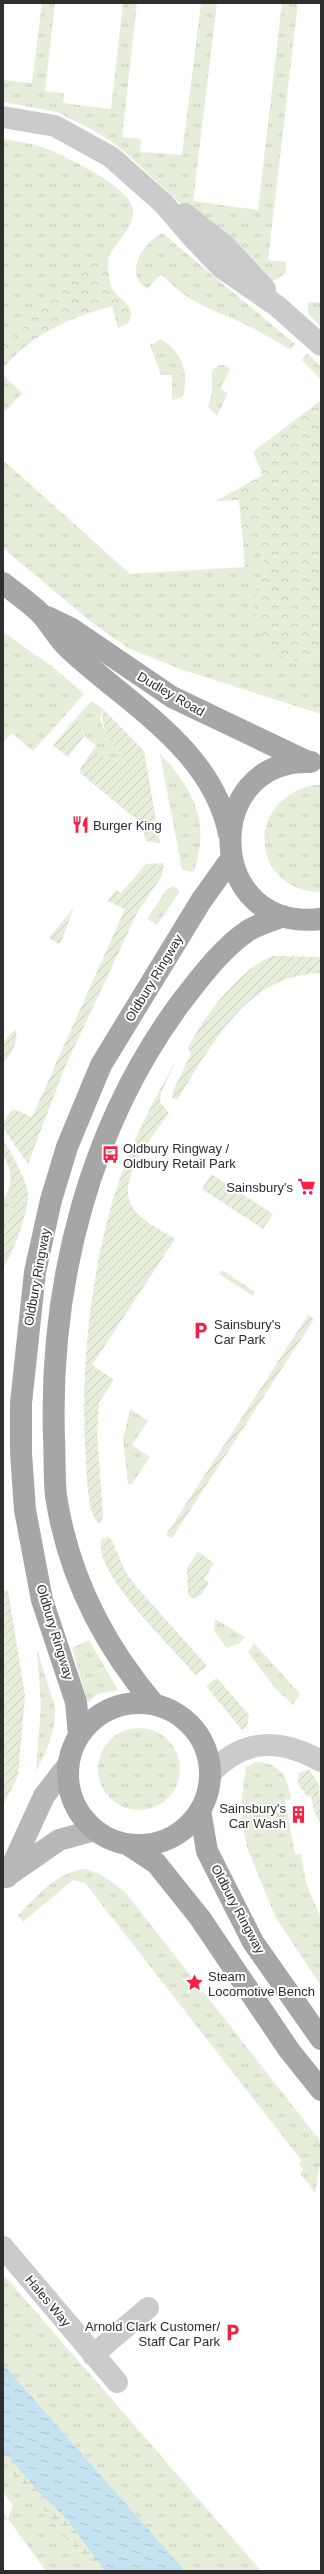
<svg xmlns="http://www.w3.org/2000/svg" width="324" height="2574" viewBox="0 0 324 2574" font-family="Arial,sans-serif">
  <style>
    .grass { fill: url(#grass-tufts) }
    .forest { fill: url(#forest-crowns) }
    .wetland { fill: url(#wetland-marsh) }
    .garden { fill: url(#garden-furrows) }
    .water { fill: url(#water-ripples) }
    .lines { fill: none; stroke-linecap: round; stroke-linejoin: round }
    .street { stroke: #cbcbcb; stroke-width: 22 }
    .secondary { stroke: #b8b8b8; stroke-width: 22 }
    .primary { stroke: #a6a6a6; stroke-width: 22 }
    .labels { text-anchor: middle; dominant-baseline: central; stroke-width: 4; stroke-linejoin: round; paint-order: stroke }
    .street-label { font-size: 13px; fill: #2e2e2e; stroke: #fff }
    .poi-label { font-size: 13px; fill: #2e2e2e; stroke: #fff; text-anchor: start }
  </style>
  <defs>
    <pattern id="grass-tufts" width="24" height="20" patternUnits="userSpaceOnUse"><rect width="24" height="20" fill="#e6edda"/><path d="M3 7l-1-3M5 7V3M7 7l1-3M15 17l-1-3M17 17v-4M19 17l1-3" fill="none" stroke="#c6ccbb"/></pattern>
    <pattern id="forest-crowns" width="20" height="18" patternUnits="userSpaceOnUse"><rect width="20" height="18" fill="#e6edda"/><path d="M2 6a3 3 0 1 1 6 0M12 15a3 3 0 1 1 6 0" fill="none" stroke="#c6ccbb"/></pattern>
    <pattern id="wetland-marsh" width="20" height="14" patternUnits="userSpaceOnUse"><rect width="20" height="14" fill="#e6edda"/><path d="M1 5h8M5 5V1M11 12h8M15 12V8" fill="none" stroke="#c6ccbb"/></pattern>
    <pattern id="garden-furrows" width="10" height="10" patternUnits="userSpaceOnUse"><rect width="10" height="10" fill="#e6edda"/><path d="M-1 1l2-2M0 10L10 0M9 11l2-2" fill="none" stroke="#c6ccbb"/></pattern>
    <pattern id="water-ripples" width="26" height="14" patternUnits="userSpaceOnUse"><rect width="26" height="14" fill="#c4e2ef"/><path d="M2 4q2-2 4 0t4 0M15 11q2-2 4 0t4 0" fill="none" stroke="#a9c2cd"/></pattern>
  </defs>
  <rect width="100%" height="100%" fill="#fff"/>
  <path class="grass" d="M42,3H55L45,91L64,93L63,103L111,109L123,3H137L122,137L141,139L140,152L182,155L201,3H217L193,201L258,210L282,3H298L268,260L286,262V273L275,280L269,281L173,197L126,153L109,140L91,129L57,112L3,102V80L32,83Z
    M3,139C16,141 30,143 42,147C63,155 133,187 133,211C134,229 114,243 108,259L95,256L3,348Z
    M163,233L173,242L295,344L290,349C274,341 260,331 244,324C207,306 192,306 161,274L147,289C123,273 143,242 163,233Z
    M308,302L321,303V326L308,314Z
    M161,339C182,353 188,369 184,393L181,398L172,400V375H161L150,345Z
    M307,353L321,367V380L302,360Z
    M219,365H226L230,369L220,389L228,393L217,416L208,407L212,393V370Z
    M3,375L22,393L3,414Z
    M3,460L130,574L245,567L243,542L261,545L265,576L256,588L299,662L321,651V714L183,670L128,648L90,621L3,548Z
    M3,632L53,667L84,694L33,751L12,733L3,743Z
    M91,701L103,709L100,719L102,726L126,763L105,758L93,750L96,746L84,736L76,718Z
    M160,754C195,791 210,821 194,872L182,870Z
    M312,785H321V892C254,892 241,804 312,785Z
    M174,886L180,891L157,925L147,919L167,889Z
    M11,1179L12,1208L3,1238V1199L7,1194Z
    M222,1270L255,1292L253,1296L219,1274Z
    M130,1409L148,1421L132,1445L150,1457L132,1484H128L123,1439Z
    M215,1619L245,1637L240,1643L227,1648L214,1631Z
    M89,1640L118,1690L97,1694L88,1703L72,1648Z
    M254,1643L300,1694L293,1705L274,1687L248,1652Z
    M37,1650L55,1707C56,1731 47,1750 36,1771L41,1705Z
    M98 1769a41 41 0 1 1 82 0a41 41 0 1 1-82 0Z
    M256,1762C280,1762 288,1778 291,1799L285,1800L295,1854H301L306,1883L321,1918V1986L275,1916L247,1847L240,1811L246,1767Z
    M83,1869C100,1871 111,1881 125,1892L321,2142V2159L315,2193L300,2173L303,2170L299,2164L302,2161L85,1883L73,1880L23,1922L18,1915C37,1896 55,1874 83,1869Z
    M3,2274L261,2571H185L3,2364Z
    M3,2450L105,2571H46L8,2519L3,2521V2512L8,2519L13,2505L3,2492Z"/>
  <path class="forest" d="M95,255L108,259C108,269 108,279 112,288C119,302 139,305 128,323L118,328L112,306C71,317 30,335 3,369V348Z
    M321,400V651L299,662L270,652C260,635 250,609 256,589C258,584 262,580 265,576L261,546L243,542L239,500L216,501L263,475L253,452Z"/>
  <path class="wetland" d="M3,2437L120,2571H93L3,2460Z"/>
  <path class="garden" d="M103,709L144,751L160,843L146,841L142,826L135,818L80,773L81,767L93,750L106,758L126,763C116,746 98,730 103,709Z
    M76,718L84,736L68,757L53,745Z
    M164,863L162,876L137,913L65,1067L28,1164L3,1128V1121L13,1109L32,1117L125,909L107,901L116,890L121,893L146,864Z
    M74,907L62,940L59,944L49,938Z
    M273,956L321,957V973C246,974 212,1045 177,1100L172,1097L173,1091L191,1054L188,1048C203,1017 241,967 273,956Z
    M15,1029C20,1038 11,1057 3,1062V1043Z
    M177,1059L161,1093L160,1102L169,1113C153,1137 109,1185 137,1213C147,1224 163,1231 175,1239L92,1365L114,1380L99,1402L97,1433L103,1516L101,1522L98,1523C87,1512 87,1475 86,1459C79,1369 92,1252 124,1167C138,1130 157,1094 177,1059Z
    M3,1140C10,1149 29,1185 28,1195C27,1216 14,1251 3,1268V1238L12,1208L10,1170L3,1154Z
    M211,1174L273,1214L263,1229L202,1189Z
    M308,1315L314,1319L172,1538L166,1535Z
    M108,1537L112,1540L125,1571L135,1585L207,1666L195,1675C173,1647 94,1575 101,1540Z
    M198,1552L214,1563L204,1579L209,1583L201,1595L194,1599L188,1595L187,1568Z
    M8,1590L25,1696L18,1776L3,1806V1591Z
    M217,1678L249,1715L247,1727L242,1730L206,1686Z
    M309,1769L319,1785L321,1824L314,1811L311,1796H307L298,1784L299,1773Z"/>
  <path class="water" d="M3,2364L185,2571H105L69,2522L54,2506L41,2495L3,2450Z"/>
  <g class="lines">
    <path class="street" d="M3,117L55,126L111,157L164,204L194,239L222,268L277,306L321,345
      M185,214L225,246L265,289
      M210,1774C243,1738 279,1738 321,1761
      M3,2247L117,2382
      M93,2355L148,2308"/>
    <path class="secondary" d="M10,1874L59,1840L95,1830
      M7,1877L44,1796L68,1765"/>
    <path class="primary" d="M3,583C15,593 29,602 41,614C50,624 57,637 67,647C126,703 212,748 229,834
      M47,617L72,629L172,697L308,762
      M311,762C201,757 203,933 321,919
      M68 1774a71 71 0 1 1 142 0a71 71 0 1 1-142 0Z
      M154,1704C103,1644 68,1574 56,1496C54,1478 55,1457 54,1438C49,1283 90,1122 185,997C203,974 222,949 246,932C256,925 271,921 283,916
      M79,1735L76,1702L42,1600L25,1510L21,1453V1403L35,1272L51,1200L67,1147L101,1065L201,901L231,859
      M200,1810L207,1851L253,1942L321,2039
      M127,1844L156,1863L200,1918L289,2050L321,2090"/>
  </g>
  <defs>
    <symbol id="restaurant-bare" viewBox="-9 -9 18 18"><path d="M-5-6h1v4h1v-4h1v4h1v-4h1v5L-1.5 .5V6h-2V.5L-5-1ZM5-6V6H3V1.5H1.5Q1.5-4 5-6Z" fill="#f61f44" stroke="#fff" stroke-width="2.5" paint-order="stroke"/></symbol>
    <symbol id="bus-bare" viewBox="-9 -9 18 18"><path d="M-5-6H5V4H4V6H2V4H-2V6H-4V4H-5ZM-3.5-4V0h7V-4ZM-3.5 1.2v1.5H-2V1.2ZM2 1.2v1.5H3.5V1.2Z" fill="#f61f44" stroke="#fff" stroke-width="2.5" paint-order="stroke"/></symbol>
    <symbol id="supermarket-bare" viewBox="-9 -9 18 18"><path d="M-6-5.5h2.5l.6 2H6L4.5 2H-2.5L-4.4-4H-6ZM-1.5 3.2a1.3 1.3 0 1 0 .1 0ZM3 3.2a1.3 1.3 0 1 0 .1 0Z" fill="#f61f44" stroke="#fff" stroke-width="2.5" paint-order="stroke"/></symbol>
    <symbol id="parking-bare" viewBox="-9 -9 18 18"><path d="M-3.5-5.5H1a3.5 3.5 0 0 1 0 7H-1V5.5H-3.5ZM-1-3.4V-.6H.8a1.4 1.4 0 0 0 0-2.8Z" fill="#f61f44" stroke="#fff" stroke-width="2.5" paint-order="stroke"/></symbol>
    <symbol id="building-bare" viewBox="-9 -9 18 18"><path d="M-4-6H4V6H1V3H-1V6H-4ZM-2.5-4.3h1.7v1.8h-1.7ZM.8-4.3h1.7v1.8H.8ZM-2.5-1h1.7V.8h-1.7ZM.8-1h1.7V.8H.8Z" fill="#f61f44" stroke="#fff" stroke-width="2.5" paint-order="stroke"/></symbol>
    <symbol id="sight-bare" viewBox="-9 -9 18 18"><path d="M0-6L1.8-2.2L6-1.7L2.9 1.2L3.7 5.4L0 3.3L-3.7 5.4L-2.9 1.2L-6-1.7L-1.8-2.2Z" fill="#f61f44" stroke="#fff" stroke-width="2.5" paint-order="stroke"/></symbol>
  </defs>
  <g fill-rule="evenodd">
    <use href="#restaurant-bare" x="68" y="812" width="25" height="25"/>
    <use href="#bus-bare" x="98" y="1142" width="25" height="25"/>
    <use href="#supermarket-bare" x="294" y="1174" width="25" height="25"/>
    <use href="#parking-bare" x="188" y="1318" width="25" height="25"/>
    <use href="#building-bare" x="286" y="1802" width="25" height="25"/>
    <use href="#sight-bare" x="182" y="1970" width="25" height="25"/>
    <use href="#parking-bare" x="220" y="2320" width="25" height="25"/>
  </g>
  <g class="labels">
    <g class="street-label">
      <text transform="translate(171 694) rotate(30)">Dudley Road</text>
      <text transform="translate(154 978) rotate(-59)">Oldbury Ringway</text>
      <text transform="translate(37 1277) rotate(-80)">Oldbury Ringway</text>
      <text transform="translate(55 1632) rotate(73)">Oldbury Ringway</text>
      <text transform="translate(238 1909) rotate(62)">Oldbury Ringway</text>
      <text transform="translate(48 2301) rotate(50)">Hales Way</text>
    </g>
    <g class="poi-label">
      <text x="93" y="825">Burger King</text>
      <text x="123" y="1148">Oldbury Ringway /<tspan x="123" dy="15">Oldbury Retail Park</tspan></text>
      <text x="293" y="1187" text-anchor="end">Sainsbury's</text>
      <text x="214" y="1324">Sainsbury's<tspan x="214" dy="15">Car Park</tspan></text>
      <text x="286" y="1808" text-anchor="end">Sainsbury's<tspan x="286" dy="15">Car Wash</tspan></text>
      <text x="208" y="1976">Steam<tspan x="208" dy="15">Locomotive Bench</tspan></text>
      <text x="220" y="2326" text-anchor="end">Arnold Clark Customer/<tspan x="220" dy="15">Staff Car Park</tspan></text>
    </g>
  </g>
  <rect width="324" height="2574" fill="none" stroke="#2e2e2e" stroke-width="8"/>
</svg>
